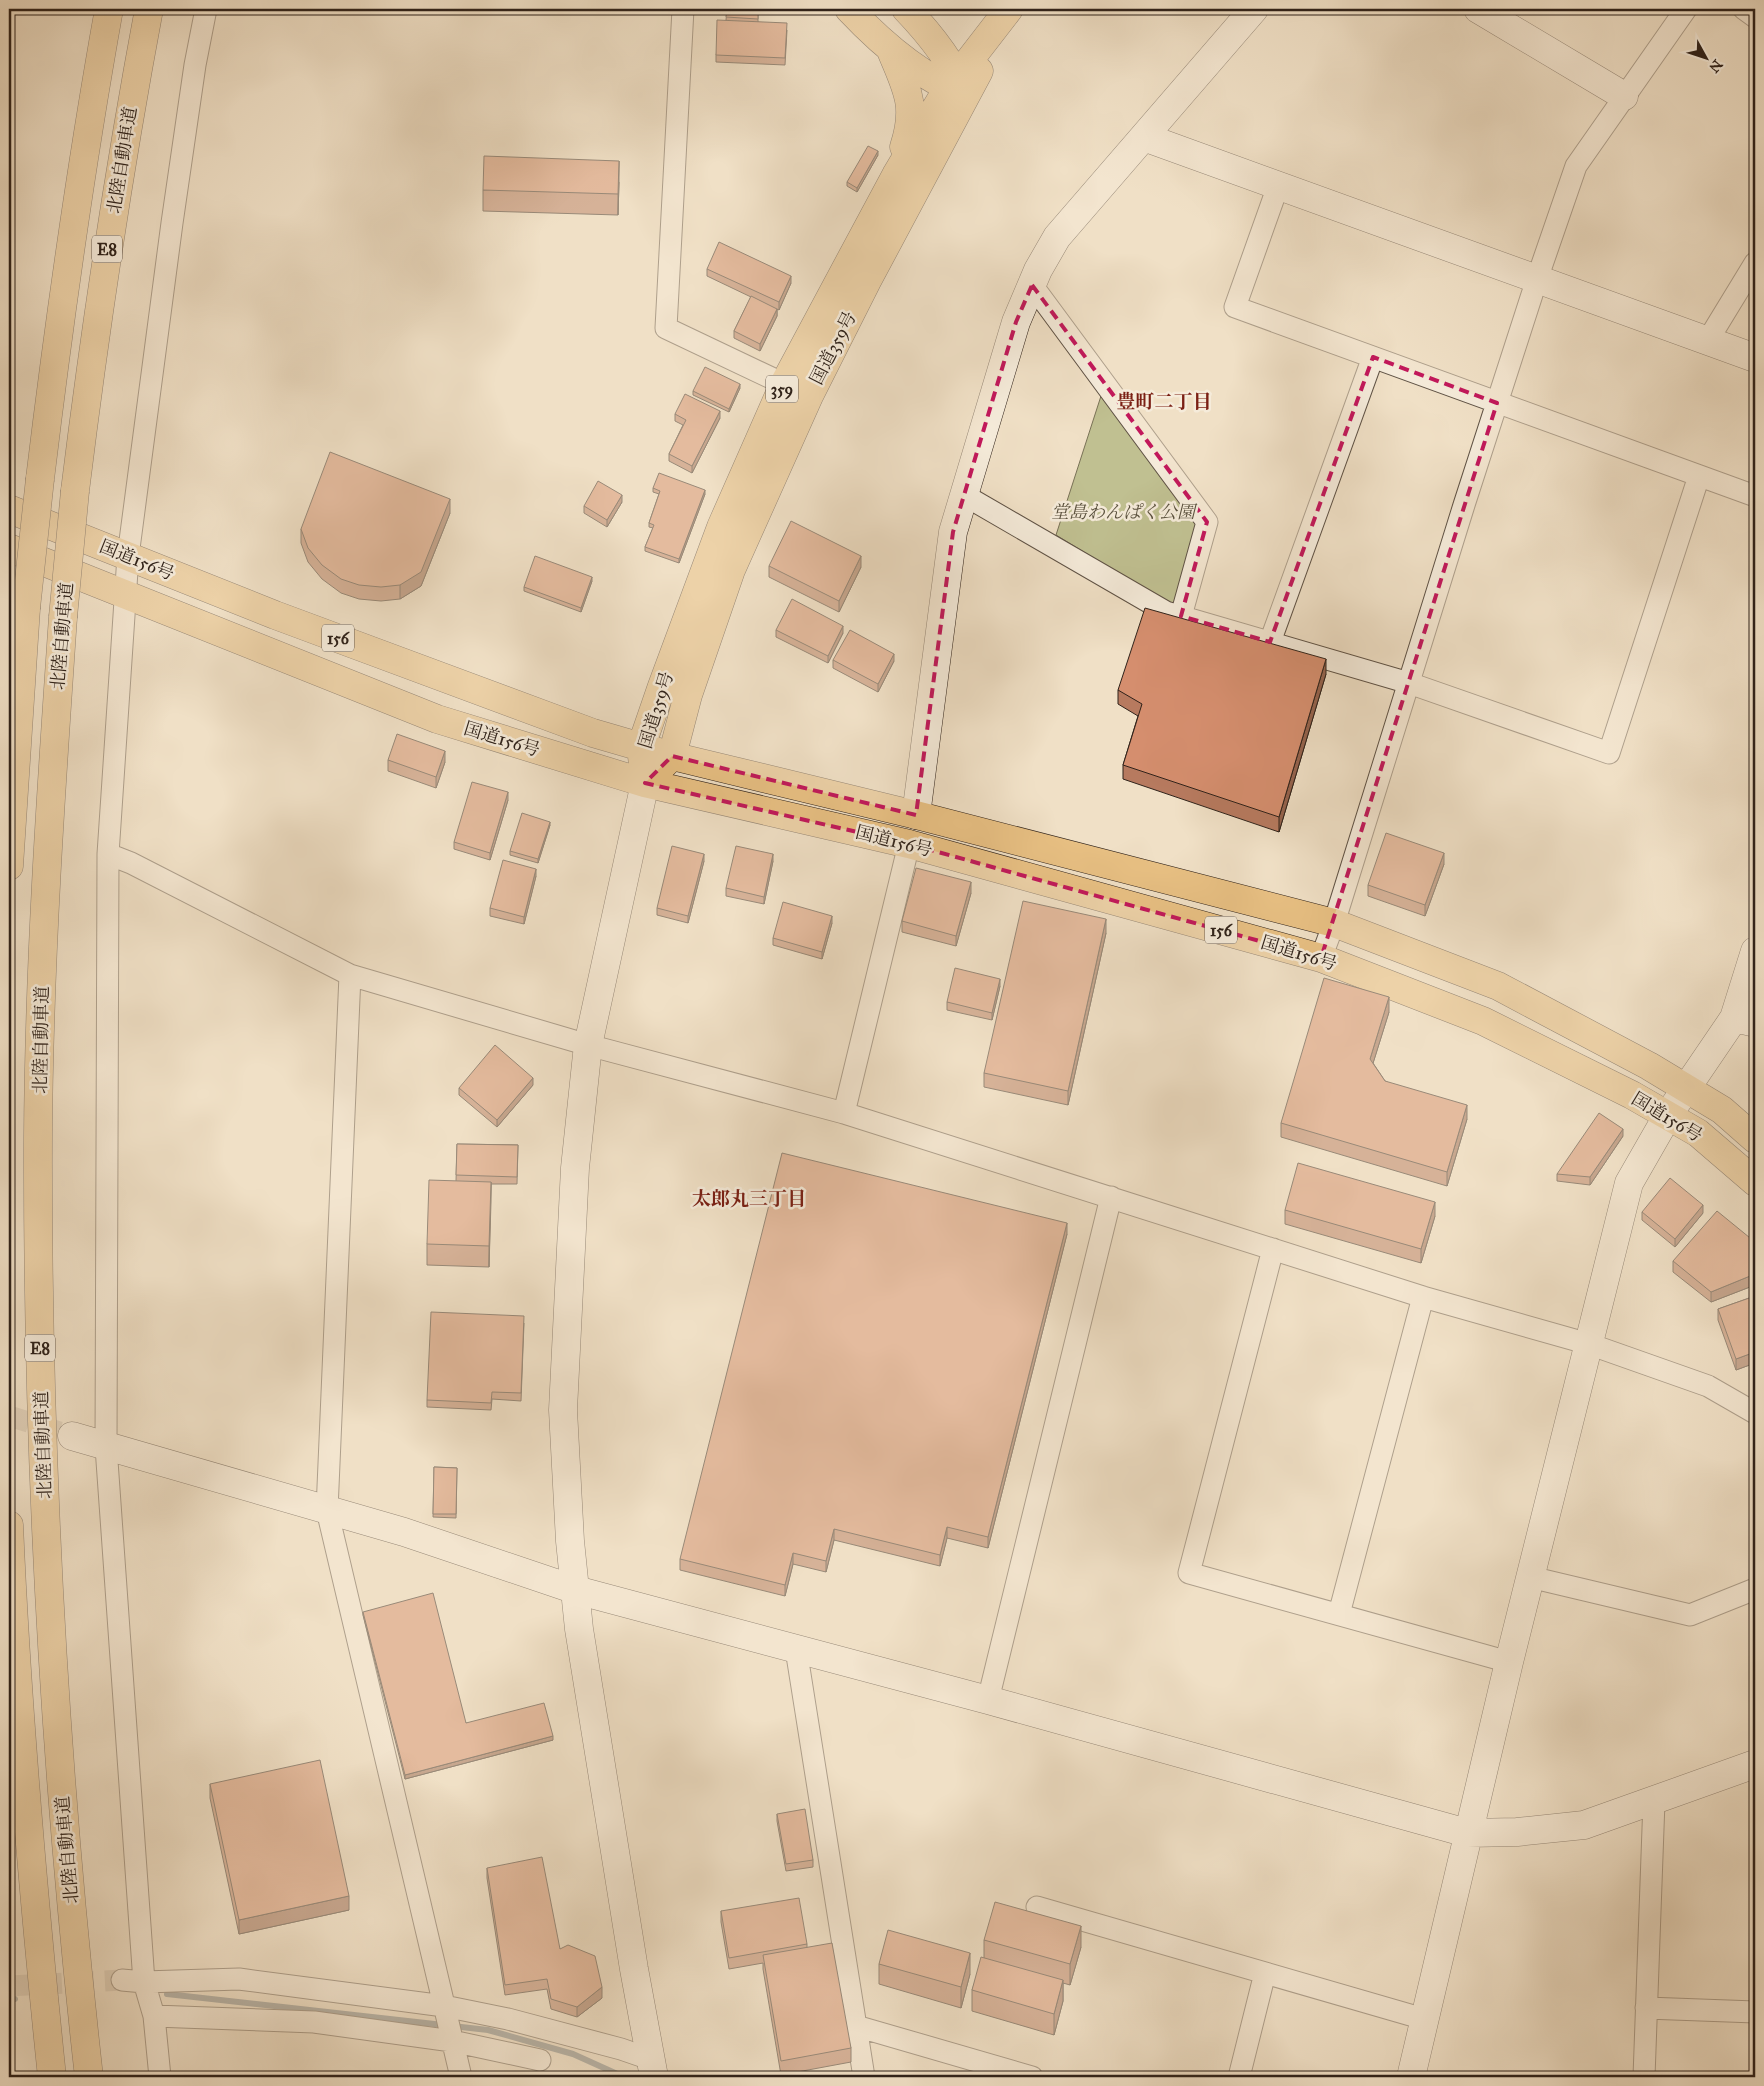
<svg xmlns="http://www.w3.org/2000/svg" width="1764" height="2086" viewBox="0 0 1764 2086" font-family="'IM FELL Great Primer','Noto Serif JP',serif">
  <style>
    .green { fill: #c0c091; stroke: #787156 }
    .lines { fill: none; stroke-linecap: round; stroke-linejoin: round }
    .stream { stroke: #737d7e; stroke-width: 6 }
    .street-tunnel { stroke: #c9baa4; stroke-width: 21; stroke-dasharray: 21 11; stroke-linecap: butt }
    .street-casing { stroke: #5f5245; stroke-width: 23 }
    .secondary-casing { stroke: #2f221a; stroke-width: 29 }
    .highway-casing { stroke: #2f221a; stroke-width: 29 }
    .street { stroke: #f5ebda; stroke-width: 21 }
    .secondary { stroke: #f5ebda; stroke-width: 28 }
    .highway { stroke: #e8c083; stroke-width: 28 }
    .highway-bridge-casing { stroke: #2f221a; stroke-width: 29; stroke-linecap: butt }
    .highway-bridge { stroke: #e8c083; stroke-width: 28 }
    .wall { fill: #b77a5f; stroke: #2f221a }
    .shaded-wall { fill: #95634d; stroke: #2f221a }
    .building { fill: #d58e6e; stroke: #2f221a }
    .marked { fill: none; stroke: #c2185b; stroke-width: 4; stroke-dasharray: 10 6; stroke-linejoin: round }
    .labels { text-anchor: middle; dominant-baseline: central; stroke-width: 5; stroke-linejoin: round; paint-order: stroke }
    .shield { fill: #f5ebda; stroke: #6a5e54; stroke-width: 1 }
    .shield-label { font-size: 16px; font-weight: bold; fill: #2f221a }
    .street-label { font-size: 18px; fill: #2f221a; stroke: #f5ebda }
    .park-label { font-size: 18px; font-style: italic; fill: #5a513e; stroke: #f5ebda }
    .neighbourhood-label { font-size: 19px; font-weight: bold; fill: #7a1f14; stroke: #f5ebda }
  </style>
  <rect width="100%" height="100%" fill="#f0e0c6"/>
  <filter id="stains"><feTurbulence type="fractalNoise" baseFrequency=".004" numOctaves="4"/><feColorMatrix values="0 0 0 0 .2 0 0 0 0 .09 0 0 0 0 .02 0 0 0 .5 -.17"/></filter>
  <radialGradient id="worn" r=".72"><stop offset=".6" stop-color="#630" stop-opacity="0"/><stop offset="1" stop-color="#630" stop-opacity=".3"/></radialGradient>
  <path class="green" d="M1101,396L1201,523L1177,609L1056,535Z"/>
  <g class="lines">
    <path class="stream" d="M167,1994L488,2030L573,2054L624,2077
      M9,2000L15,1999"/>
    <path class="street-tunnel" d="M9,1416L72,1436
      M9,1986L122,1980"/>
    <defs>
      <path id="street" d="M683,9L666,328L784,384
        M1744,9L1755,17
        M1278,186L1235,307L1755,496
        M1032,285L1207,522L1181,616
        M1708,340L1755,263
        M964,495L1166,612L1409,683L1609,753L1699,476
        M1270,642L1373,357
        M108,854L128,556L172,223L195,65L206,9
        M1321,958L1334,923L1464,505L1537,279L1576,166L1686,9
        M350,975L327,1510L461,2077
        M844,1113L909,844
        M1273,1249L1189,1573L1509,1662
        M1530,1577L1690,1615L1755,1589
        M1339,1614L1423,1297
        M796,1649L864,2077
        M988,1700L1111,1197
        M1037,1907L1424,2019
        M122,1980L144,1982L239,1979L444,2006L508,2019L621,2049L650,2059
        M1646,2008L1755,2012
        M154,2016L314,2022L452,2041L540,2060
        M856,2026L1032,2077
        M160,2077L154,2016L144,1982L106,1447L108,854L131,863L350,975L588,1045L844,1113L1423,1297L1589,1344L1708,1386L1755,1413
        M1239,2077L1265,1973
        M1644,2077L1654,1801"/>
      <path id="secondary" d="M1478,9L1624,96
        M1144,137L1755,358
        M645,783L588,1045L575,1168L563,1410L570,1541L579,1629L634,1969L654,2077
        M916,815L953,532L1016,322L1038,270L1057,237L1254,9
        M1734,1018L1755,951
        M72,1436L404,1532L576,1590L988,1700L1467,1833L1517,1832L1584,1825L1755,1764
        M1411,2077L1509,1662L1629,1183L1668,1115L1734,1018L1755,1023"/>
      <path id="highway" d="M849,9C881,43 921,78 966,95
        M906,9C929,33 951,60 964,91
        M890,48C906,88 918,104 904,147
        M40,479C59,322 81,165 109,9
        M75,491C95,329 119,169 149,9
        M9,509L275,615L593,733L672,756L916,815L1334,923L1498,986L1649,1066L1722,1110L1755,1139
        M9,548L437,719L645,783L909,844L1321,958L1483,1021L1632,1095L1698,1133L1755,1182
        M63,617C51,790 39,964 38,1138C37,1452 54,1766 89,2077
        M643,765L641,747L662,686L721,527L784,384L896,175L948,88L1009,9
        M660,768L672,756L688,695L731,570L809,396L867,281L979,71
        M9,866L26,608
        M9,1525C17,1709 33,1893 52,2077"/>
    </defs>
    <use href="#street" class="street-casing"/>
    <use href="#secondary" class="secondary-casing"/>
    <use href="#highway" class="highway-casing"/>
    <use href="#street" class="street"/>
    <use href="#secondary" class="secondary"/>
    <use href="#highway" class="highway"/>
    <defs>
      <path id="highway-bridge" d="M26,608L40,479
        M63,617L75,491"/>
    </defs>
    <use href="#highway-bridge" class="highway-bridge-casing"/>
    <use href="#highway-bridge" class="highway-bridge"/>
  </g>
  <path class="wall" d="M727,9H758V22L787,30L785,65L716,62V55L726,20Z
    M878,155L857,192L847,186V182Z
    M619,182L618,215L483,211V190Z
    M707,269L791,283L779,310L777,309V316L760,351L734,338V331L751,297L707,276Z
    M740,388L729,412L693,395V391Z
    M675,414L720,418L692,473L669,461V454L683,425L675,421Z
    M653,488L705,494L679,563L645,551V547L653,528L649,527V523L659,494L653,492Z
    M622,502L607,527L584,513V506Z
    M450,513L421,586L400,599L381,601L359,599L341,593L322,579L308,562L301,543V529Z
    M769,566L861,567L839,612L769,577Z
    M592,581L581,612L524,591V587Z
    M776,630L843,633L828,663L776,637Z
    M833,660L894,661L878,692L833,668Z
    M1326,674L1279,832L1123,779V765L1138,716L1118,704V690Z
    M388,760L445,762L436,788L388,771Z
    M508,800L490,860L454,849V842Z
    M550,825L538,863L510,855V851Z
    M704,861L688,923L657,915V908Z
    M773,861L764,904L726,896V888Z
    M1444,864L1425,916L1368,896V885Z
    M536,876L524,924L490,916V908Z
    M971,893L956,946L902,932V921Z
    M832,923L822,959L773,945V938Z
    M1106,933L1068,1105L984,1087V1073Z
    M1000,986L992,1020L947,1010V1002Z
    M1389,1012L1373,1063L1385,1081L1467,1119L1447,1186L1281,1137V1123Z
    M533,1085L497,1127L459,1095V1088Z
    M1623,1136L1590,1185L1557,1181V1174Z
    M457,1144L518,1145L517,1184H491L489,1267L427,1265V1244L456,1181Z
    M1285,1210L1435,1216L1421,1263L1285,1224Z
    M1642,1212L1703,1213L1675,1247L1642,1220Z
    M1067,1234L988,1548L947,1538L940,1566L834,1540L826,1572L793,1564L785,1596L680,1570V1559Z
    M1755,1242V1285L1711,1302L1673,1272V1261Z
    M1755,1296V1363L1736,1370L1718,1320V1309Z
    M524,1323L521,1401L492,1399L491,1410L427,1407V1400Z
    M434,1467L457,1468L456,1518L433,1517Z
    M363,1612L466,1723L553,1740L405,1779L363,1615Z
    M210,1784L349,1910L239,1934L210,1798Z
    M777,1814L813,1860V1867L786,1871L777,1821Z
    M487,1868L560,1949L602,1998L577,2017L551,2009L547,1989L505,1995L487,1878Z
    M721,1911L807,1944V1947L851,2048V2062L781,2075L763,1969V1963L729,1969L721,1922Z
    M984,1940L1081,1947L1070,1985L1063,1983V2001L1054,2035L972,2011V1990L984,1958Z
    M879,1964L970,1974L961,2008L879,1984Z"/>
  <path class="shaded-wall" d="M878,151V155L857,192V188Z
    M619,161V182L618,215V194Z
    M791,276V283L779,310V302Z
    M777,309V316L760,351V344Z
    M740,384V388L729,412V409Z
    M720,411V418L692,473V466Z
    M705,490V494L679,563V559Z
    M622,495V502L607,527V520Z
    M450,499V513L421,586L400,599V585Z
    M861,556V567L839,612V601Z
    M592,577V581L581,612V608Z
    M843,626V633L828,663V656Z
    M894,654V661L878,692V684Z
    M1326,659V674L1279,832V817Z
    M445,751V762L436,788V777Z
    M508,792V800L490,860V853Z
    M550,822V825L538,863V859Z
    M1444,853V864L1425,916V905Z
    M704,854V861L688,923V916Z
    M773,854V861L764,904V897Z
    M536,869V876L524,924V917Z
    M971,882V893L956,946V936Z
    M832,916V923L822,959V952Z
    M1106,919V933L1068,1105V1091Z
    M1000,979V986L992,1020V1013Z
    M1389,997V1012L1370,1073V1059Z
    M533,1078V1085L497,1127V1120Z
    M1467,1105V1119L1447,1186V1172Z
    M1623,1129V1136L1590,1185V1177Z
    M491,1182V1202L489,1267V1246Z
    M1435,1202V1216L1421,1263V1249Z
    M1703,1205V1213L1675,1247V1239Z
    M1067,1223V1234L988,1548V1537Z
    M1755,1274V1285L1711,1302V1292Z
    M1755,1352V1363L1736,1370V1359Z
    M947,1527V1538L940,1566V1555Z
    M834,1529V1540L826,1572V1561Z
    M793,1553V1564L785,1596V1585Z
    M553,1736V1740L405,1779V1775Z
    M349,1896V1910L239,1934V1920Z
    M1081,1926V1947L1070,1985V1964Z
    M970,1953V1974L961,2008V1987Z
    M1063,1980V2001L1054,2035V2014Z
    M602,1987V1998L577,2017V2007Z"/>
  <path class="building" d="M727,9H758V19L726,17Z
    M717,20L787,23L785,58L716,55Z
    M868,146L878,151L857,188L847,182Z
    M484,156L619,161L618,194L483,190Z
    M719,242L791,276L779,302L707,269Z
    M751,296L777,309L760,344L734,331Z
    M705,367L740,384L729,409L693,391Z
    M685,394L720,411L692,466L669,454L686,420L675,414Z
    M330,452L450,499L421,572L400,585L381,587L359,585L341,579L322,565L308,548L301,529Z
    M659,473L705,490L679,559L645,547L654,525L649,523L660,491L653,488Z
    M598,481L622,495L607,520L584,506Z
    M791,521L861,556L839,601L769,566Z
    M535,556L592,577L581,608L524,587Z
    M792,599L843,626L828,656L776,630Z
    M1145,608L1326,659L1279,817L1123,765L1142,704L1118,690Z
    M850,630L894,654L878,684L833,660Z
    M397,734L445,751L436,777L388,760Z
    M472,782L508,792L490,853L454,842Z
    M522,813L550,822L538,859L510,851Z
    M1386,833L1444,853L1425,905L1368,885Z
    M672,846L704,854L688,916L657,908Z
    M736,846L773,854L764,897L726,888Z
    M503,860L536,869L524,917L490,908Z
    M916,868L971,882L956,936L902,921Z
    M1023,901L1106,919L1068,1091L984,1073Z
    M783,902L832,916L822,952L773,938Z
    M955,968L1000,979L992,1013L947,1002Z
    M1324,978L1389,997L1370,1059L1385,1081L1467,1105L1447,1172L1281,1123Z
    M495,1045L533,1078L497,1120L459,1088Z
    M1599,1113L1623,1129L1590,1177L1557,1174Z
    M457,1144L518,1145L517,1177L456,1175Z
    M782,1153L1067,1223L988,1537L947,1527L940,1555L834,1529L826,1561L793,1553L785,1585L680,1559Z
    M1298,1163L1435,1202L1421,1249L1285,1210Z
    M1670,1178L1703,1205L1675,1239L1642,1212Z
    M429,1180L491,1182L489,1246L427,1244Z
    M1717,1211L1755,1242V1274L1711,1292L1673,1261Z
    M1755,1296V1352L1736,1359L1718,1309Z
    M431,1312L524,1316L521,1393L492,1392L491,1403L427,1400Z
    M434,1467L457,1468L456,1514H433Z
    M433,1593L466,1723L544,1703L553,1736L405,1775L363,1612Z
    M320,1760L349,1896L239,1920L210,1784Z
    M805,1809L813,1860L786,1864L777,1814Z
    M542,1857L560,1949L568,1945L595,1956L602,1987L577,2007L551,1999L547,1979L505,1985L487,1868Z
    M799,1898L807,1944L729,1958L721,1911Z
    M995,1902L1081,1926L1070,1964L984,1940Z
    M888,1930L970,1953L961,1987L879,1964Z
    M832,1943L851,2048L781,2061L763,1955Z
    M981,1957L1063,1980L1054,2014L972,1990Z"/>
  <path d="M0 0H1764V2086H0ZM1032,285L1207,522L1181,616L1270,642L1373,357L1497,403L1321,958L909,844L645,783L672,756L916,815L953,532L1016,322Z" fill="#f0e0c6" fill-opacity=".55" fill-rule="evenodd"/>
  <path class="marked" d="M1032,285L1207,522L1181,616L1270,642L1373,357L1497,403L1321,958L909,844L645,783L672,756L916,815L953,532L1016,322Z"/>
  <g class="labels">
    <g class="shield">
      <rect x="92" y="235.5" width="30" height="27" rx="4"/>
      <rect x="766" y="375.5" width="32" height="27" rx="4"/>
      <rect x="322" y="624.5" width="32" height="27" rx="4"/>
      <rect x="1205" y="916.5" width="32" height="27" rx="4"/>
      <rect x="25" y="1334.5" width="30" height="27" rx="4"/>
    </g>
    <g class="shield-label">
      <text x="107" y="249">E8</text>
      <text x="782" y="389">359</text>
      <text x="338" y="638">156</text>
      <text x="1221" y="930">156</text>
      <text x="40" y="1348">E8</text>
    </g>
    <g class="street-label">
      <text transform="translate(122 160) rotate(-81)">北陸自動車道</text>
      <text transform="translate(833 348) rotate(-63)">国道359号</text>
      <text transform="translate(137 560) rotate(22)">国道156号</text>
      <text transform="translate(62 636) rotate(-85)">北陸自動車道</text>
      <text transform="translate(656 710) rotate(-73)">国道359号</text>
      <text transform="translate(502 739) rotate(17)">国道156号</text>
      <text transform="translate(894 841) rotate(14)">国道156号</text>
      <text transform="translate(1299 953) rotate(17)">国道156号</text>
      <text transform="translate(41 1040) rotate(-89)">北陸自動車道</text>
      <text transform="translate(1667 1117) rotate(31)">国道156号</text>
      <text transform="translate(43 1445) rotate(-92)">北陸自動車道</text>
      <text transform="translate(67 1850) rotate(-95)">北陸自動車道</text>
    </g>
    <g class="park-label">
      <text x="1123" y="512">堂島わんぱく公園</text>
    </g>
    <g class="neighbourhood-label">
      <text x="1164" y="401">豊町二丁目</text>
      <text x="749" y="1198">太郎丸三丁目</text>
    </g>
  </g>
  <rect width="1764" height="2086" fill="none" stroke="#f0e0c6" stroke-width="30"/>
  <rect x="10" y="10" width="1744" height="2066" fill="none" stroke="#2f221a" stroke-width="2.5"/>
  <rect x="15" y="15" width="1734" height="2056" fill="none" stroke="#2f221a"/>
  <g transform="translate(1706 58) rotate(130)" stroke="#f5ebda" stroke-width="4" paint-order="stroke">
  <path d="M0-4L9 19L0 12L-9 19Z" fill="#2f221a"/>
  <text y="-8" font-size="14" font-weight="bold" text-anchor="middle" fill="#2f221a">N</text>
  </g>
  <rect width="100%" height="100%" filter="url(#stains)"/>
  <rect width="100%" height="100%" fill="url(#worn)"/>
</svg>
